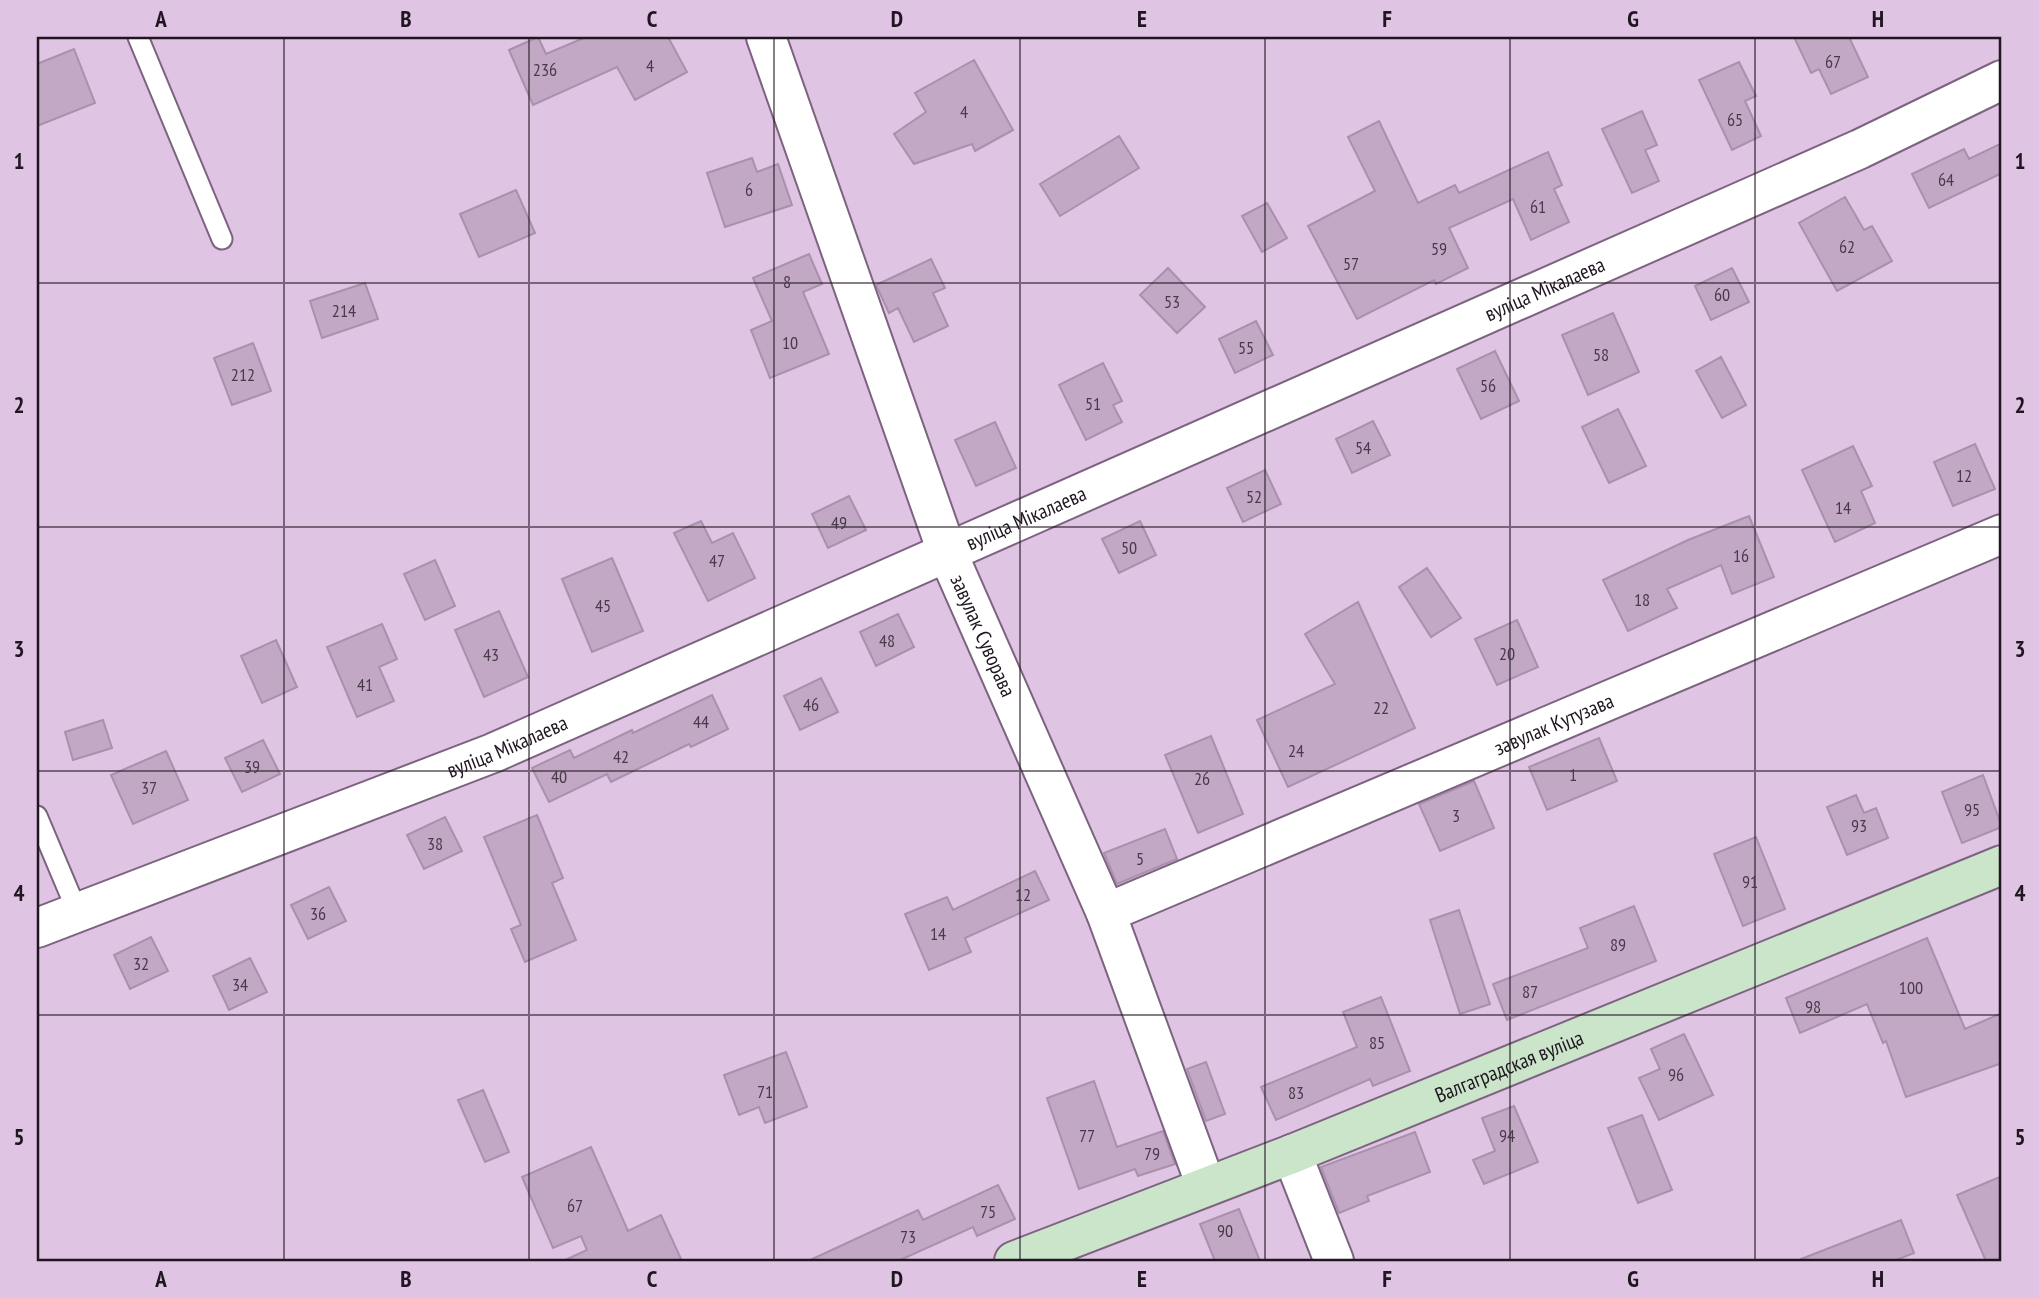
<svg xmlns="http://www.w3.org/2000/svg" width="2039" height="1298" viewBox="0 0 2039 1298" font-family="'PT Sans Narrow',sans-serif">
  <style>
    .building { fill: #c3a8c6; stroke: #aa90ad; stroke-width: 2 }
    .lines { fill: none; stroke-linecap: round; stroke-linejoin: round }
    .lane-casing { stroke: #7c637f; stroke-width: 23 }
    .street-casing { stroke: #7c637f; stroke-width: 42 }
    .secondary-casing { stroke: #7c637f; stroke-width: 42 }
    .lane { stroke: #fff; stroke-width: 19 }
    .street { stroke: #fff; stroke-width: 38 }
    .secondary { stroke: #cae5ca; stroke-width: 38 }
    .grid { fill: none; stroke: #201621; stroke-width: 2; stroke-opacity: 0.55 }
    .labels { text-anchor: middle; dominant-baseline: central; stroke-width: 5; stroke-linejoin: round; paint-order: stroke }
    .number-label { font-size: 18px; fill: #493a4a }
    .street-label { font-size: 21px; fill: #201621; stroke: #e0c4e3 }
    .neatline { fill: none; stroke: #201621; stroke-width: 2.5 }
    .grid-label { font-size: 23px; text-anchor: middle; font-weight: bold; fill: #201621 }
  </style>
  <rect width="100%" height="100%" fill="#e0c4e3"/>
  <path class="building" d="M538,37L546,54L586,37H668L687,72L635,100L617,67L533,105L509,50Z
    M1794,37H1849L1868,77L1831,94L1819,69L1811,73Z
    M74,49L95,103L37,126V64Z
    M974,60L1013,130L975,151L972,144L914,164L894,134L926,112L915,93Z
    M1739,62L1756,96L1745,101L1761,136L1732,150L1699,80Z
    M1642,111L1657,145L1645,150L1659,181L1632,193L1602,129Z
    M1379,121L1418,203L1455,185L1459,193L1548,152L1562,185L1554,189L1569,222L1531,240L1513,199L1449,228L1468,268L1436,284L1434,280L1357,319L1308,226L1375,191L1348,137Z
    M1119,136L1139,168L1060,216L1040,184Z
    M2002,143V173L1929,208L1912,174L1964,149L1969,159Z
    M752,158L757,172L778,164L792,205L725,227L707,173Z
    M516,190L535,233L479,257L460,214Z
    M1845,197L1864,230L1872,226L1892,261L1837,291L1799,223Z
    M1267,203L1287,238L1262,252L1242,216Z
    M809,254L822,284L803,292L829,354L770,378L751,330L772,321L753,278Z
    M931,259L945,288L933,293L948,326L914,342L898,308L889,313L876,285Z
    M1168,268L1205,307L1177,333L1140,295Z
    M1732,268L1749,302L1711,320L1695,286Z
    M365,283L378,319L322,338L310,301Z
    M1613,313L1639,372L1588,395L1562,335Z
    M1256,321L1273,355L1235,373L1219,339Z
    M253,343L271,391L232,405L214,358Z
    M1495,351L1519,401L1481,419L1457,369Z
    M1721,357L1746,405L1722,418L1696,371Z
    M1103,363L1122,401L1113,405L1122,422L1086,440L1059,385Z
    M1618,409L1646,466L1609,483L1582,427Z
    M1373,421L1390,455L1352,473L1336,439Z
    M995,422L1016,468L976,486L955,440Z
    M1975,444L1995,489L1953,506L1934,462Z
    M1853,446L1872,486L1861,491L1875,523L1835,542L1802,470Z
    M1265,470L1281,504L1243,522L1227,488Z
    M849,496L866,530L828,548L812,514Z
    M1749,516L1774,577L1732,594L1721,565L1667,589L1677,608L1628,631L1603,580L1688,540Z
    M701,521L712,543L733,533L755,578L708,601L674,533Z
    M1140,521L1156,555L1119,573L1102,539Z
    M612,558L643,631L592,652L562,579Z
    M435,560L455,606L425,620L404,574Z
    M1427,568L1461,618L1431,637L1399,587Z
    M1358,602L1415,728L1288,787L1257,720L1335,684L1305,634Z
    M499,611L528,677L484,697L455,630Z
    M898,614L914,647L876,666L860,632Z
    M1517,620L1538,667L1497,685L1475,639Z
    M382,624L397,659L379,667L394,701L357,717L327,647Z
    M276,640L297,687L262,703L241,656Z
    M821,678L838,712L800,730L784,696Z
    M712,695L728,729L691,747L689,744L611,782L607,774L549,802L532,768L570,750L574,758L632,730L633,733Z
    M103,720L112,748L73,760L65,732Z
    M1211,736L1243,814L1198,833L1165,755Z
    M1599,738L1617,781L1547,810L1529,767Z
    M263,740L280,774L242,792L225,758Z
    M166,751L188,800L133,824L111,775Z
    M1983,775L2002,827L1962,843L1942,792Z
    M1474,781L1494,828L1440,851L1419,804Z
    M1856,795L1864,813L1876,808L1888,838L1847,855L1827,807Z
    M537,815L563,878L552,883L576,940L525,962L511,929L521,925L484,837Z
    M445,817L462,851L424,869L407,835Z
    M1165,829L1177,859L1117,884L1104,853Z
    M1756,837L1785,909L1743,926L1714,854Z
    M1035,871L1049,900L965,938L971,952L929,970L905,914L947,897L953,910Z
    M329,887L346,921L308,939L291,905Z
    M1634,906L1656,961L1507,1020L1493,984L1588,948L1580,928Z
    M1459,910L1490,1004L1460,1014L1430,920Z
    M151,937L168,971L130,989L114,955Z
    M1927,938L1965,1029L2002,1013V1063L1906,1097L1886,1041L1883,1043L1867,1004L1800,1033L1786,998Z
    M250,958L267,992L229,1010L213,976Z
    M1381,997L1410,1071L1373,1086L1370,1079L1276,1120L1261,1087L1357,1047L1343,1012Z
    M1684,1034L1713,1095L1659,1120L1639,1078L1660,1069L1651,1049Z
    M786,1052L807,1107L765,1123L759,1107L739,1115L724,1075Z
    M1206,1062L1225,1114L1206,1121L1187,1069Z
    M1094,1081L1117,1147L1163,1131L1175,1164L1138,1176L1135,1169L1079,1189L1047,1098Z
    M483,1090L509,1152L485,1162L458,1100Z
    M1514,1106L1538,1162L1484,1184L1473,1160L1495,1151L1482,1118Z
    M1642,1115L1672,1190L1638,1203L1608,1128Z
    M1415,1132L1430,1172L1367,1196L1369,1201L1339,1213L1321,1167Z
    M591,1147L628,1231L661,1215L682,1261H563L587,1250L581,1236L553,1248L522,1177Z
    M2002,1176V1261H1986L1957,1195Z
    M998,1185L1015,1219L977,1236L973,1227L898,1261H808L918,1210L923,1220Z
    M1239,1209L1260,1261H1215L1200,1224Z
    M1901,1220L1914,1253L1894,1261H1801V1259Z"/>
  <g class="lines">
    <defs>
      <path id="lane" d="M138,37L222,239
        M37,816L77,911"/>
      <g id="street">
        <path id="s1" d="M766,37L947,552L1106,913L1206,1186"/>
        <path id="s2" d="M1106,913L2002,534"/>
        <path id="s3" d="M37,928L493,753L1860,149L2002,80"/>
        <path d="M1292,1154L1334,1261"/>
      </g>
      <g id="secondary">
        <path id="s4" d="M1014,1261L1292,1154L2002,865"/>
      </g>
    </defs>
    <use href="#lane" class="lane-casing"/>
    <use href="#street" class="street-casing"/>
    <use href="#secondary" class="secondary-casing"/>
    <use href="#lane" class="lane"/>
    <use href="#street" class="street"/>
    <use href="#secondary" class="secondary"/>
  </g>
  <path class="grid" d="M284,37V1261M529,37V1261M774,37V1261M1020,37V1261M1265,37V1261M1510,37V1261M1755,37V1261M37,283H2002M37,527H2002M37,771H2002M37,1015H2002"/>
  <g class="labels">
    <g class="number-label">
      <text x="1833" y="61">67</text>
      <text x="650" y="65">4</text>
      <text x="545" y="69">236</text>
      <text x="964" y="111">4</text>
      <text x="1735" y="119">65</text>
      <text x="1946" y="179">64</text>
      <text x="749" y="189">6</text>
      <text x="1538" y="206">61</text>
      <text x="1847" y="246">62</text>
      <text x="1439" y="248">59</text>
      <text x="1351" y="263">57</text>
      <text x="787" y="281">8</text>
      <text x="1722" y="294">60</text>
      <text x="1172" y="301">53</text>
      <text x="344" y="310">214</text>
      <text x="790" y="342">10</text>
      <text x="1246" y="347">55</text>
      <text x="1601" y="354">58</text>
      <text x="243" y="374">212</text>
      <text x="1488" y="385">56</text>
      <text x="1093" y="403">51</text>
      <text x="1363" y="447">54</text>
      <text x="1964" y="475">12</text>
      <text x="1254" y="496">52</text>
      <text x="1843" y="507">14</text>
      <text x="839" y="522">49</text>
      <text x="1129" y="547">50</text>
      <text x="1741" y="555">16</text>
      <text x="717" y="560">47</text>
      <text x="1642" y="599">18</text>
      <text x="603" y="605">45</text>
      <text x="887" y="640">48</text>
      <text x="1507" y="653">20</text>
      <text x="491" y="654">43</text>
      <text x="365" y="684">41</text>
      <text x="811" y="704">46</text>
      <text x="1381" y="707">22</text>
      <text x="701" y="721">44</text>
      <text x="1296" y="750">24</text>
      <text x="621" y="756">42</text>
      <text x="252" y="766">39</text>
      <text x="1573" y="774">1</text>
      <text x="559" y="776">40</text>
      <text x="1202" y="778">26</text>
      <text x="149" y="787">37</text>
      <text x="1972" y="809">95</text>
      <text x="1456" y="815">3</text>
      <text x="1859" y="825">93</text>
      <text x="435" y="843">38</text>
      <text x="1140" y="858">5</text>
      <text x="1750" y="881">91</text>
      <text x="1023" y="894">12</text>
      <text x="318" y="913">36</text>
      <text x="938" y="933">14</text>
      <text x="1618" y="944">89</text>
      <text x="141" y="963">32</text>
      <text x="240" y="984">34</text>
      <text x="1911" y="987">100</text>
      <text x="1530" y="991">87</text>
      <text x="1813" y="1006">98</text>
      <text x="1377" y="1042">85</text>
      <text x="1676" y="1074">96</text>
      <text x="765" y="1091">71</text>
      <text x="1296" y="1092">83</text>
      <text x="1087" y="1135">77</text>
      <text x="1507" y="1135">94</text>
      <text x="1152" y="1153">79</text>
      <text x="575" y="1205">67</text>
      <text x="988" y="1211">75</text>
      <text x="1225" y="1230">90</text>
      <text x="908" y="1236">73</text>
    </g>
    <g class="street-label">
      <text stroke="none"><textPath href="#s3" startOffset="1638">вуліца Мікалаева</textPath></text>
      <text stroke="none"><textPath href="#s3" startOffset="1071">вуліца Мікалаева</textPath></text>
      <text stroke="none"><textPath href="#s1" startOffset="637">завулак Суворава</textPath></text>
      <text stroke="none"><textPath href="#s2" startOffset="486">завулак Кутузава</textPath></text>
      <text stroke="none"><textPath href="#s3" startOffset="504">вуліца Мікалаева</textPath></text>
      <text stroke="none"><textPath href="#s4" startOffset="532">Валгаградская вуліца</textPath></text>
    </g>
  </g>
  <rect width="2039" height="1298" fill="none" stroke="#e0c4e3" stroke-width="77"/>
  <rect x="38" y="38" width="1962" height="1222" class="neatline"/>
  <g class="grid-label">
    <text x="161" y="27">A</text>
    <text x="406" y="27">B</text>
    <text x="652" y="27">C</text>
    <text x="897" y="27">D</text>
    <text x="1142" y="27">E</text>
    <text x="1387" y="27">F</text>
    <text x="1633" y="27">G</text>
    <text x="1878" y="27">H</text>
    <text x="19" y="169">1</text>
    <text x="2020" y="169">1</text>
    <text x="19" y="413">2</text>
    <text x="2020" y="413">2</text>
    <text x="19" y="657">3</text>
    <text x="2020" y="657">3</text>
    <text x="19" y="901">4</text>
    <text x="2020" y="901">4</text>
    <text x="19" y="1145">5</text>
    <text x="2020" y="1145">5</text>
    <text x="161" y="1287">A</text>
    <text x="406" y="1287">B</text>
    <text x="652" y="1287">C</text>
    <text x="897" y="1287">D</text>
    <text x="1142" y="1287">E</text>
    <text x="1387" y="1287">F</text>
    <text x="1633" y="1287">G</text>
    <text x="1878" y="1287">H</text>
  </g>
</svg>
